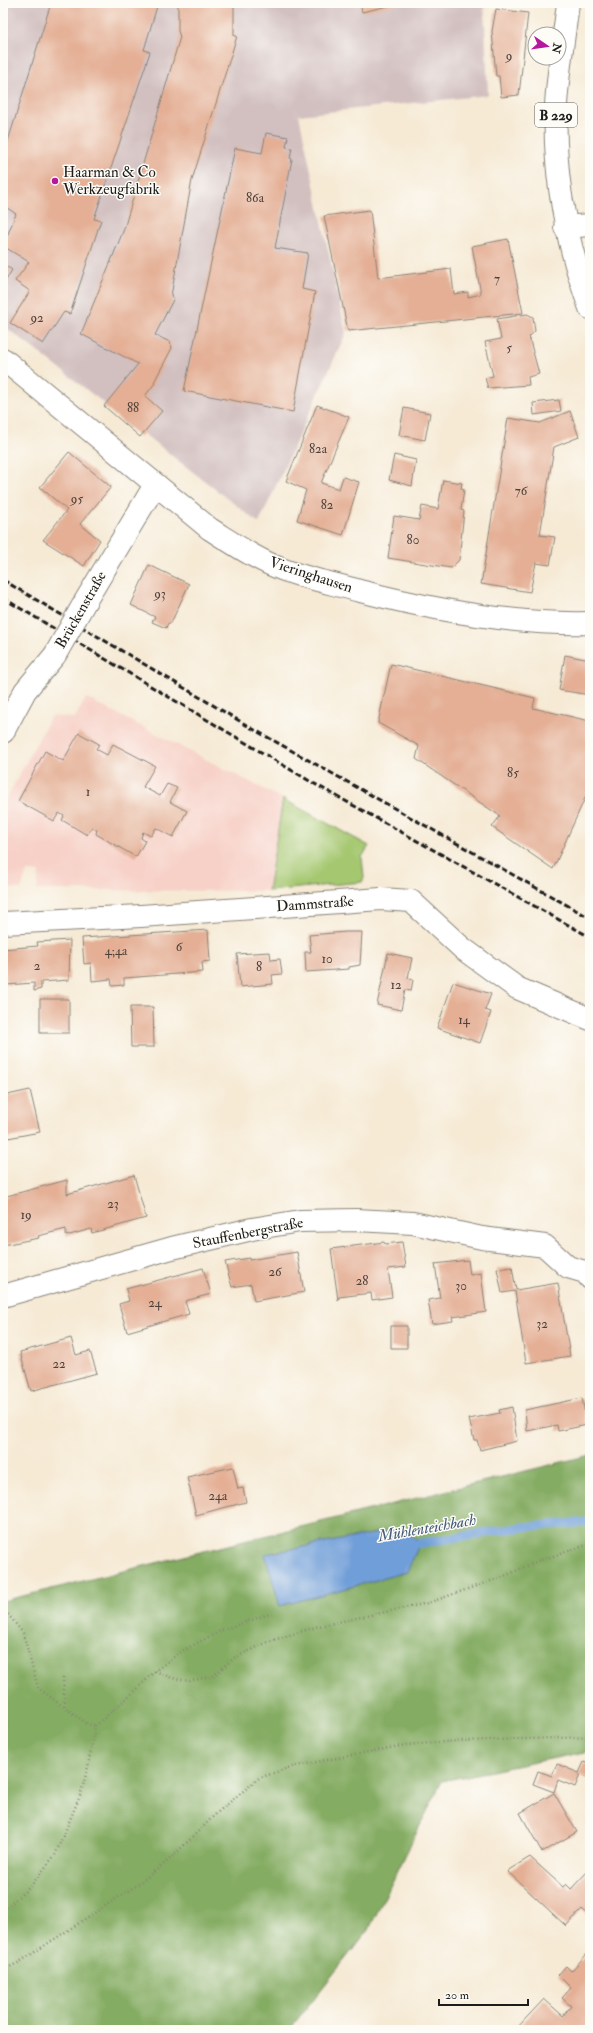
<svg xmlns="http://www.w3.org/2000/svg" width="593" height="2033" viewBox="0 0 593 2033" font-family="'IM FELL Double Pica',serif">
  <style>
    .built { fill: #f7d1c8 }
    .industrial { fill: #d2bfc0 }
    .green { fill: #a5c770; stroke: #607246 }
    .forest { fill: #84ac62; stroke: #50643f }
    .water { fill: #6f9ed8; stroke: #465d7a }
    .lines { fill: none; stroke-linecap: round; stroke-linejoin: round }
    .stream { stroke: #6f9ed8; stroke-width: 9 }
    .building { fill: #e4af94 }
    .minor-casing { stroke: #898378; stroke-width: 24 }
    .major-casing { stroke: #898378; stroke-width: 24 }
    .path { stroke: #898378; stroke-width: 2.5; stroke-dasharray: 1 3; stroke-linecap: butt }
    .minor { stroke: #fff; stroke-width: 22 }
    .major { stroke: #fff; stroke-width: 22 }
    .rail { stroke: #1c1c1c; stroke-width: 3; stroke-dasharray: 6 3; stroke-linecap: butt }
    .minor-bridge-casing { stroke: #898378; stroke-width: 24; stroke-linecap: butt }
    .minor-bridge { stroke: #fff; stroke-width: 22 }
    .poi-dot { fill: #b5179e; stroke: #fdfcf7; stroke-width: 1.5 }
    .labels { text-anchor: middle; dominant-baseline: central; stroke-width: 3; stroke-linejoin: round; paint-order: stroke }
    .number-label { font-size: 13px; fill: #4e413a }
    .shield { fill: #fdfcf7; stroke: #605f5e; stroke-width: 1 }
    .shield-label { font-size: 14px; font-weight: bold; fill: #1c1c1c }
    .poi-label { font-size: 15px; fill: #1c1c1c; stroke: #fdfcf7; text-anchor: start }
    .street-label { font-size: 15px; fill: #1c1c1c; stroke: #fdfcf7 }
    .water-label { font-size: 16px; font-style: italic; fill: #465d7a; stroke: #fdfcf7 }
  </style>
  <rect width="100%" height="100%" fill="#fdfcf7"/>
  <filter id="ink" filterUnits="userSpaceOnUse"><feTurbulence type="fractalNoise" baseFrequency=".025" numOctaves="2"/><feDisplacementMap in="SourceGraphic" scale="8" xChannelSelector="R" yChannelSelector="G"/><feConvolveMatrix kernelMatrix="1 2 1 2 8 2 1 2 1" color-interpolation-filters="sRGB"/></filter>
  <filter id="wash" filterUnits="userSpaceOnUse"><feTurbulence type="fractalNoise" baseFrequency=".012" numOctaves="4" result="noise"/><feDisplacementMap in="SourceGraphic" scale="16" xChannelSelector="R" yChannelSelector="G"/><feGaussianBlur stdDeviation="0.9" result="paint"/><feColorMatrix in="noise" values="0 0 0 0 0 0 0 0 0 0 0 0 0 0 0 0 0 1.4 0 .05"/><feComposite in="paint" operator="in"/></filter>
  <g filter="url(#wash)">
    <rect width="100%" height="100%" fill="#f6ead5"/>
    <path class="built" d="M86,698L283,799L268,891L37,890L39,872L27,871L21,889L3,888V805L51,716L75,718Z"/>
    <path class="industrial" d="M3,3H484L488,95L299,115L346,333L259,523L3,325Z"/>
    <path class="green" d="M283,799L369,846L362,857L364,878L362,882L268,891Z"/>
    <path class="forest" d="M590,1455V1751L442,1781L369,1929L289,2030H3V1601Z"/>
    <path class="water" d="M399,1529L420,1541V1543L407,1572L280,1606L265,1554Z"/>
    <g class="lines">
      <path class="stream" d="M409,1545L523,1527L590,1522"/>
    </g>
    <g id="blocks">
      <path class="building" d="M51,3H158L144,50L150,52L94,219L101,220L70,314L64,312L43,344L10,323L30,291L15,281L29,262L3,246L16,214L3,205V157Z
        M178,3H234V36H237L192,180L171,296L174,298L155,335L170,342L172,348L154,382L155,383L145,396L162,411L140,437L104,406L138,364L81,334L124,229L180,37L178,31Z
        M360,3H397V4L362,12Z
        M496,9L528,13L519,95L501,97L499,76H496L492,31Z
        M3,37L7,38L3,48Z
        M266,133L288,137L286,147L292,148L290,158L292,159L275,248L308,253L302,289L315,292L293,412L184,391L235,148L262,153Z
        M370,210L378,278L451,269L454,294L468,292V297L481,294L472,246L508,239L523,313L348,331L324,216Z
        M3,264L12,270L3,285Z
        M527,314L533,317L535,331L529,337L539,374L528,377L529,385L488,388L485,378L493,376L485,342L501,339L497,319Z
        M559,400L561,411L534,415L533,403Z
        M317,405L349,417L321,483L339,489L343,477L359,482L343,535L297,520L306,490L286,481Z
        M404,408L430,413L425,440L399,435Z
        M570,411L579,437L554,447L540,535L555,537L550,565L536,563L530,592L481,584L508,418L540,423Z
        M69,452L111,487L80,524L100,540L84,566L43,540L67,510L40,487Z
        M394,455L416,460L412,486L389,480Z
        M443,480L462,483L461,488L464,489L461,510L464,511L459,560L451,568L388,558L394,516L419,520L422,506L438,509Z
        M149,565L189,584L171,623H168L166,628L152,622L155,617L131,605Z
        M565,655L590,660V695L559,690Z
        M391,664L535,698L533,708L590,721V787L553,869L492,827L500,816L416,759L419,746L378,723Z
        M79,733L99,744L96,749L107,755L113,744L155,766L143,787L160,796L167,784L177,788L170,802L187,811L173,837L156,828L151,836L143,832L141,838L145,841L136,857L96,834L97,830L95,829L92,827L87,835L62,820L64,816L59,813L54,821L18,801L45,751L63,761Z
        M208,930L210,961L202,962L203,972L124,978V985L112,986L111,979L92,981L91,963L84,964L82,938Z
        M346,932H362L360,965L349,967V969L306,972L305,952H311L309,935Z
        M70,940L69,980L41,982V989L34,991V983L6,985L3,949L38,946L37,942Z
        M270,952L271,960L280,959L282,974L272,975L273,984L240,987L237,954Z
        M388,953L412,958L408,978L413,980L411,991L405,990L401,1010L377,1005Z
        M453,982L491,994L485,1010L491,1012L480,1043L437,1028Z
        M40,999H69V1033H40Z
        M130,1007H153L154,1047H131Z
        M30,1090L40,1132L3,1139V1096Z
        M134,1175L146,1218L92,1233L91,1229L66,1236V1229L38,1236L39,1238L3,1245V1197L67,1180V1194Z
        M384,1242L385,1244L402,1242L406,1267L388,1269L392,1297L372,1300L371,1293L339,1297L338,1300L331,1249Z
        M297,1252L304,1292L254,1301L251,1284L232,1287L225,1262L249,1258V1260Z
        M468,1260L470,1275L481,1273L486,1312L452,1317L453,1321L432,1324L428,1300L440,1298L435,1264Z
        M512,1267L516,1290L558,1283L570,1356L526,1363L515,1291L502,1293L497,1269Z
        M203,1268L211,1294L185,1301L189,1314L127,1332L119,1304L129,1301L126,1289Z
        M391,1326H407V1348H391Z
        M71,1338L76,1355L90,1351L97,1373L31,1391L20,1352Z
        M582,1398L587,1425L558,1431L557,1425L527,1431L525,1410Z
        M512,1407L517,1441L480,1450L477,1440H474L469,1419L500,1413L499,1410Z
        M233,1467L238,1489L243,1488L246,1502L196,1515L187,1477Z
        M584,1762L590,1764V1779L580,1775L575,1787L558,1780L554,1792L533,1784L538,1771L552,1776L557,1764L579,1773Z
        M554,1793L577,1832L542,1852L520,1813Z
        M530,1857L563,1887L566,1884L571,1889L588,1871L590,1872V1916L582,1909L566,1926L507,1871Z
        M590,1951L589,2023L582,2030H515L544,1999L563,2016L571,2006L562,1998L571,1988L558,1975L566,1966L571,1971Z"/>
    </g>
  </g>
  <g filter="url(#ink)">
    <use href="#blocks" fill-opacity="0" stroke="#898378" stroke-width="1"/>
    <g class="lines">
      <defs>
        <path id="minor" d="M565,227L590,225
          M86,600L155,485
          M3,732L25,691L55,655
          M3,923L141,916L381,899L411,901L462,948L517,988L590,1019
          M3,1296L172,1248L252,1229L300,1221L356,1220L413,1223L482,1238L545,1246L568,1267L585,1272L590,1278"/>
        <path id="major" d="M568,3C564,37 558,71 556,105C553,175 566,242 590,308
          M3,359L210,529C234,544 257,560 284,570C309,579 335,584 360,591C434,610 513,625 590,623"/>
      </defs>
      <use href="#minor" class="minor-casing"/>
      <use href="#major" class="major-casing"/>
      <path class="path" d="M3,1608L23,1633L38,1688L86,1723L95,1726
        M155,1671L172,1678L190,1681L213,1676L234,1658L270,1641L319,1626L428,1603L502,1577L538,1561L590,1544
        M63,1677L65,1708
        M3,1910L30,1887L55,1855L80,1796L88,1767L95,1726L135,1691L155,1671L182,1651L222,1630L275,1612
        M3,1970L18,1963L137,1885L169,1860L218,1812L259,1778L291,1767L405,1745L458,1741L590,1737"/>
      <use href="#minor" class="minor"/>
      <use href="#major" class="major"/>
      <path class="rail" d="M3,580L253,729L590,918
        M3,598L313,783L590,937"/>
      <defs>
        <path id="minor-bridge" d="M55,655L86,600"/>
      </defs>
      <use href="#minor-bridge" class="minor-bridge-casing"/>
      <use href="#minor-bridge" class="minor-bridge"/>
    </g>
  </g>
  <circle class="poi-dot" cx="55" cy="181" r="4"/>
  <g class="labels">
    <g class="number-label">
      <text x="509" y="56">9</text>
      <text x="255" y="198">86a</text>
      <text x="497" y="279">7</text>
      <text x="37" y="318">92</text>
      <text x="509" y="348">5</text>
      <text x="133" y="408">88</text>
      <text x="318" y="449">82a</text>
      <text x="521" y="491">76</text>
      <text x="77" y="499">95</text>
      <text x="327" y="505">82</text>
      <text x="413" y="540">80</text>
      <text x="160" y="594">93</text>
      <text x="513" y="773">85</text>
      <text x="88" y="792">1</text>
      <text x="179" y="947">6</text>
      <text x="116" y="951">4;4a</text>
      <text x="327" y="959">10</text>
      <text x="37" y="966">2</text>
      <text x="259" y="967">8</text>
      <text x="396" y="985">12</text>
      <text x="464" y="1020">14</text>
      <text x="113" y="1204">23</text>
      <text x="26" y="1215">19</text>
      <text x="275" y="1272">26</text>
      <text x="362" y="1281">28</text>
      <text x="461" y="1286">30</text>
      <text x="155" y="1303">24</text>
      <text x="542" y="1324">32</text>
      <text x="59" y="1364">22</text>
      <text x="218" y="1496">24a</text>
    </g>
    <rect class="shield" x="535" y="103" width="42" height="24" rx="3"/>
    <g class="shield-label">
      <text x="556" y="115">B 229</text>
    </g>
    <g class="poi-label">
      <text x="63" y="172">Haarman &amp; Co<tspan x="63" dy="17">Werkzeugfabrik</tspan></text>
    </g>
    <g class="street-label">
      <text transform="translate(311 575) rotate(18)">Vieringhausen</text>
      <text transform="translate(81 610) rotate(-60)">Brückenstraße</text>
      <text transform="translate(315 904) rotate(-4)">Dammstraße</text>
      <text transform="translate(248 1233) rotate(-11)">Stauffenbergstraße</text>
    </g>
    <g class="water-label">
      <text transform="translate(427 1528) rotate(-10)">Mühlenteichbach</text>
    </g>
  </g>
  <rect width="593" height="2033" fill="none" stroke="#fdfcf7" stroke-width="16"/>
  <g transform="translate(547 46) rotate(103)"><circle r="19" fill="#fdfcf7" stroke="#a3a29f"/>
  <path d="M0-3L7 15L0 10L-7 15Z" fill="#b5179e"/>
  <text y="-6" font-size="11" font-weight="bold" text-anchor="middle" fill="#1c1c1c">N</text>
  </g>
  <path d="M439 1999v6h89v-6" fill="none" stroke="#1c1c1c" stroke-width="2"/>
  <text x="445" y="1999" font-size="12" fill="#1c1c1c" stroke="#fdfcf7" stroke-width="3" paint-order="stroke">20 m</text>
</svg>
